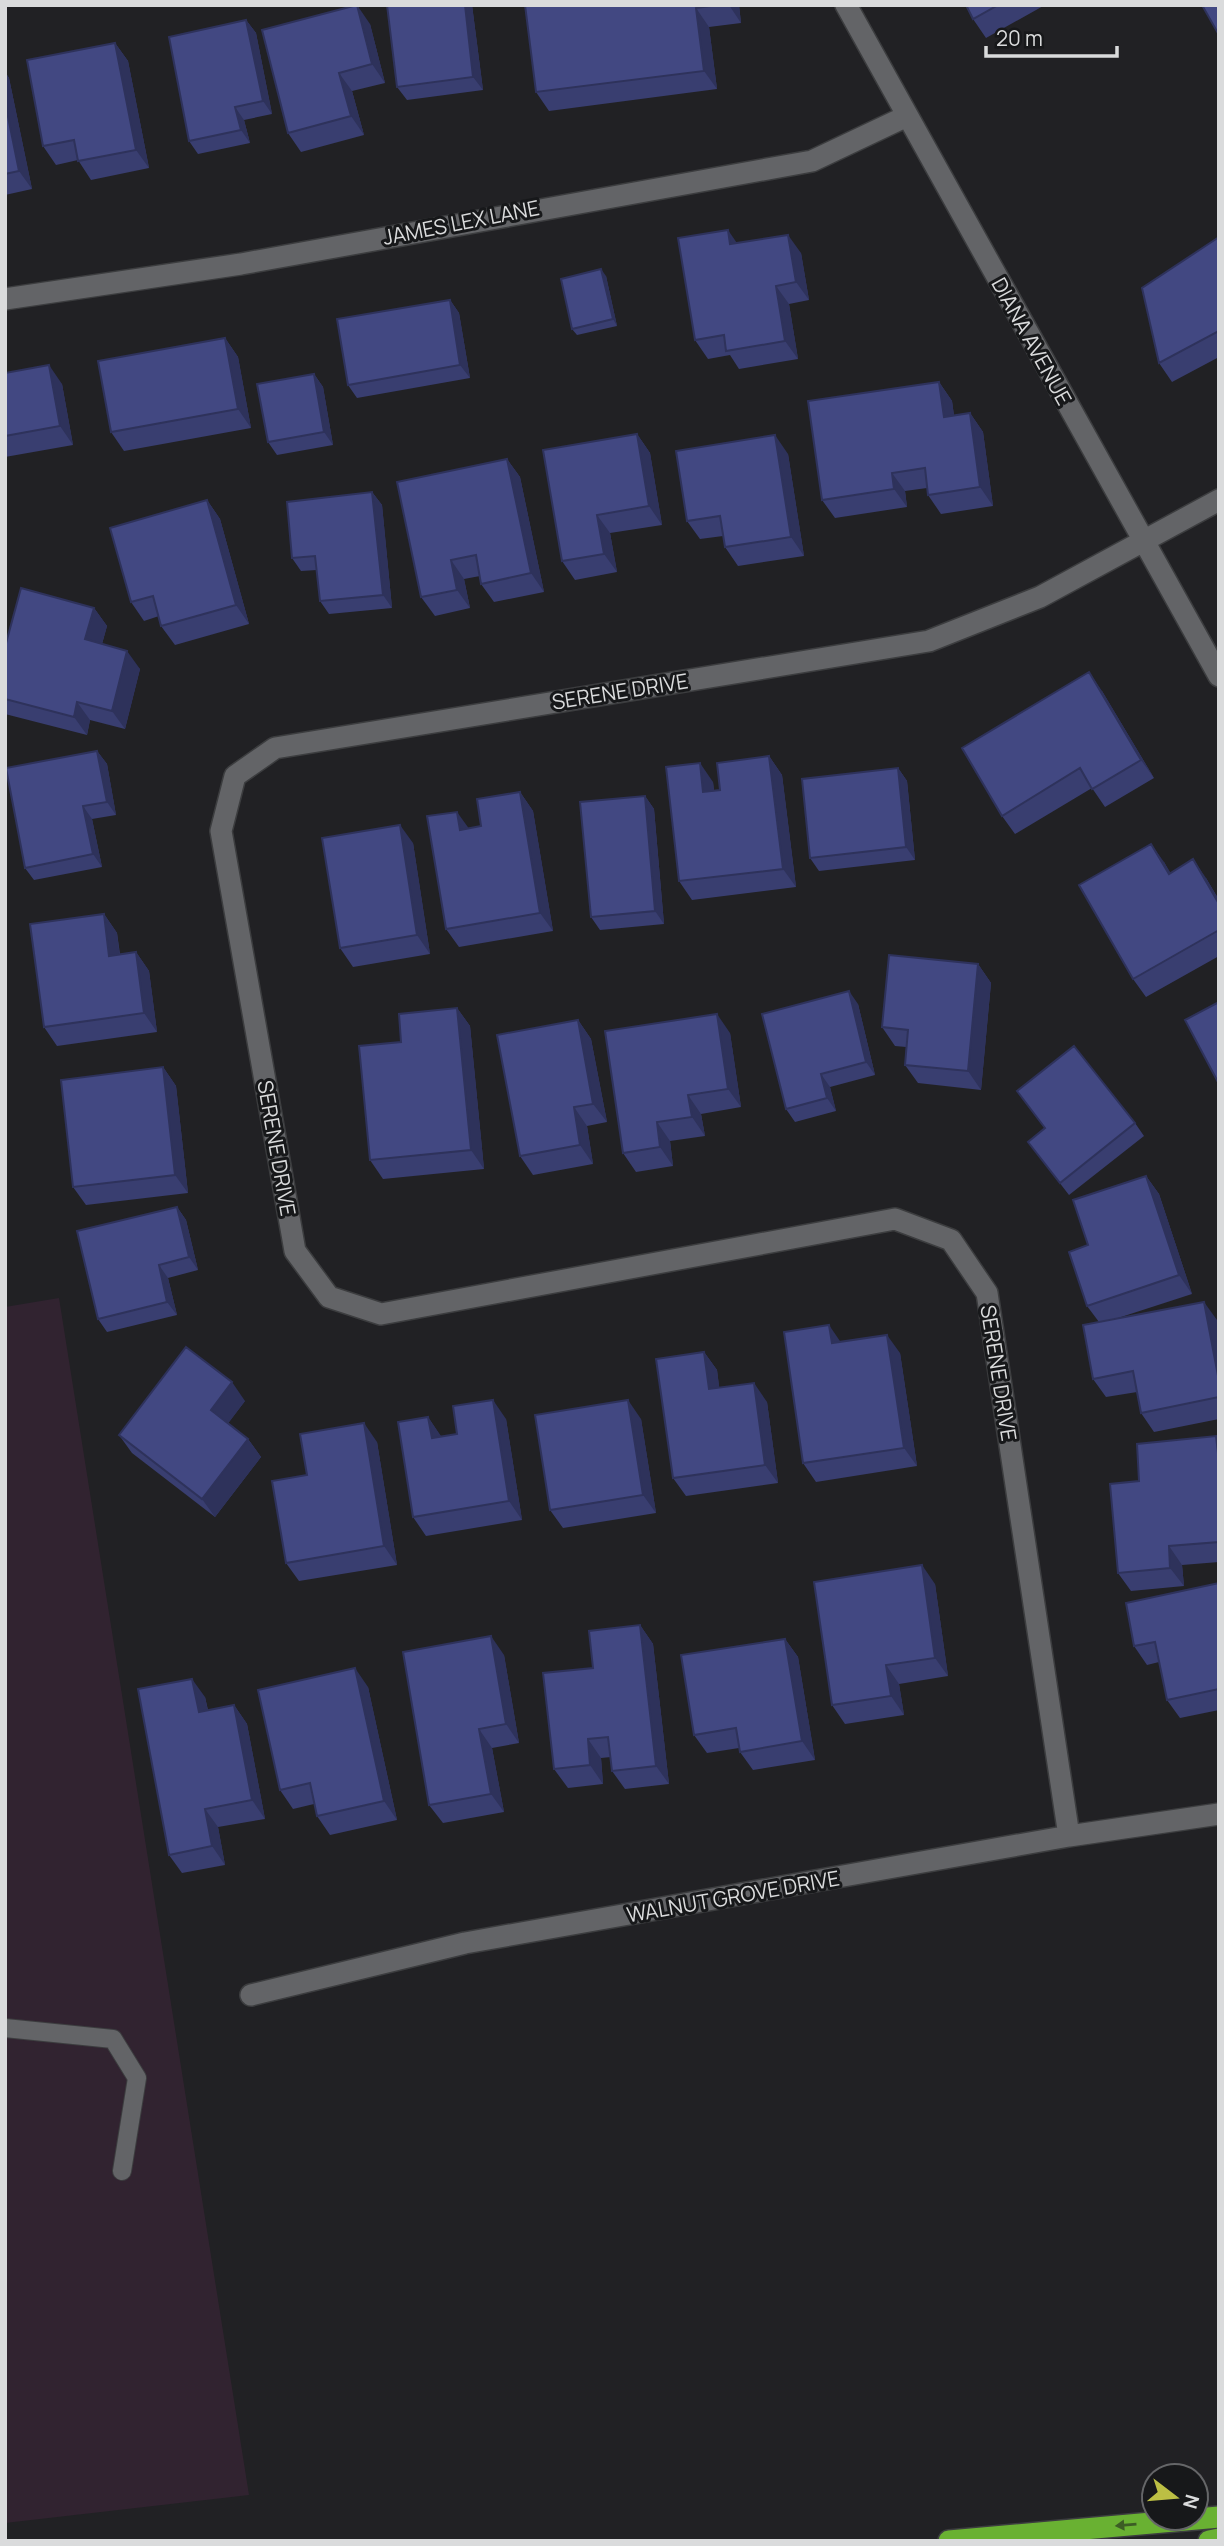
<svg xmlns="http://www.w3.org/2000/svg" width="1224" height="2546" viewBox="0 0 1224 2546" font-family="Manrope,sans-serif">
  <style>
    .commercial { fill: #312330 }
    .lines { fill: none; stroke-linecap: round; stroke-linejoin: round }
    .lane-casing { stroke: #3c3d3f; stroke-width: 20 }
    .street-casing { stroke: #3c3d3f; stroke-width: 24 }
    .highway-casing { stroke: #3c3d3f; stroke-width: 24 }
    .lane { stroke: #636467; stroke-width: 18 }
    .street { stroke: #636467; stroke-width: 21 }
    .highway { stroke: #69b132; stroke-width: 21 }
    .wall { fill: #393e70 }
    .shaded-wall { fill: #2e325b }
    .building { fill: #424882; stroke: #2e325b; stroke-width: 2 }
    .oneway { fill: #3c5d25 }
    .labels { text-anchor: middle; dominant-baseline: central; stroke-width: 6; stroke-linejoin: round; paint-order: stroke }
    .street-label { font-size: 21px; fill: #dadbdc; stroke: #17181a }
  </style>
  <rect width="100%" height="100%" fill="#212124"/>
  <path class="commercial" d="M59,1298L249,2495L5,2523V1307Z"/>
  <g class="lines">
    <defs>
      <path id="lane" d="M5,2028L113,2039L137,2078L122,2171"/>
      <path id="street" d="M846,5L1219,676
        M5,299L241,264L812,161L907,116
        M1069,1836L987,1293L951,1240L895,1219L381,1314L329,1297L295,1251L221,831L235,776L275,748L929,641L1040,597L1219,500
        M251,1995L465,1943L1069,1836L1219,1814"/>
      <path id="highway" d="M949,2541L1219,2517
        M1209,2541L1219,2539"/>
    </defs>
    <use href="#lane" class="lane-casing"/>
    <use href="#street" class="street-casing"/>
    <use href="#highway" class="highway-casing"/>
    <use href="#lane" class="lane"/>
    <use href="#street" class="street"/>
    <use href="#highway" class="highway"/>
  </g>
  <path class="wall" d="M387,5H472L483,90L407,100L397,87Z
    M525,5H739L741,23L709,27L717,89L549,111L536,92Z
    M966,5H1045L986,38L973,19Z
    M246,20L256,33L272,114L244,120L250,143L198,154L189,141Z
    M370,24L385,83L352,91L364,135L301,152L288,133Z
    M115,43L128,61L149,168L91,180L78,160L56,165L43,146Z
    M5,72L9,78L32,189L5,195Z
    M1219,237V357L1172,382L1159,363Z
    M737,243L801,253L809,300L789,304L798,359L739,369L730,355L708,359L695,340Z
    M606,276L617,326L577,335L572,329Z
    M450,300L459,313L470,378L357,398L348,385Z
    M225,338L238,357L251,428L124,451L111,432Z
    M5,373L62,384L73,445L5,457Z
    M314,374L323,387L333,445L277,455L268,442Z
    M939,382L952,401L954,416L970,413L983,432L993,506L941,514L928,495L927,488L905,491L907,507L835,518L822,500Z
    M637,434L650,453L662,525L610,533L617,572L575,580L562,561Z
    M788,454L804,556L738,566L725,547L723,536L700,539L687,521Z
    M507,459L520,477L544,592L494,602L481,584L480,576L464,579L470,608L435,616L421,597Z
    M372,492L382,505L392,608L329,614L320,601L317,570L301,571L292,558Z
    M207,500L220,519L249,624L175,645L161,626L159,616L144,621L131,602Z
    M94,608L107,626L102,644L140,669L125,729L90,720L87,735L5,714V647Z
    M1102,691L1154,778L1105,807L1092,788L1015,834L1002,816Z
    M97,751L107,764L116,815L92,819L102,867L34,880L25,868Z
    M769,756L782,775L796,887L692,900L679,881L713,782L714,791L720,790Z
    M898,768L907,781L915,860L819,871L810,858Z
    M520,792L533,811L553,931L459,947L446,929L469,829L481,826Z
    M645,796L654,809L664,924L600,930L591,917Z
    M413,843L430,954L353,967L340,948Z
    M1164,862L1170,873L1206,878L1219,900V956L1146,997L1133,979Z
    M104,914L117,933L120,954L136,952L149,971L157,1032L57,1046L44,1027Z
    M978,964L991,983L981,1090L918,1083L905,1065L906,1047L895,1046L882,1027Z
    M858,1004L875,1075L830,1087L836,1111L795,1122L786,1109Z
    M457,1008L470,1026L484,1169L383,1179L370,1160L401,1042Z
    M578,1020L591,1039L607,1122L587,1126L593,1164L533,1175L520,1156Z
    M730,1033L741,1107L701,1114L705,1136L670,1141L673,1166L636,1172L623,1153Z
    M163,1067L176,1086L188,1193L86,1205L73,1187Z
    M1017,1091L1135,1123L1144,1136L1069,1195L1028,1142L1045,1128Z
    M1146,1176L1159,1194L1192,1294L1118,1318L1217,1320L1219,1330V1419L1154,1432L1141,1413L1137,1392L1106,1397L1093,1379L1099,1322L1087,1306L1088,1245Z
    M177,1207L186,1220L198,1270L168,1278L177,1315L107,1332L98,1319Z
    M704,1352L717,1370L719,1387L767,1402L778,1483L686,1496L673,1478Z
    M900,1353L917,1466L816,1482L803,1463Z
    M245,1401L228,1423L248,1439L261,1457L215,1517L132,1453L119,1435Z
    M428,1417L441,1437L457,1434L506,1419L522,1520L426,1536L413,1517Z
    M641,1419L656,1513L563,1528L550,1510Z
    M1216,1436L1219,1440V1562L1182,1565L1184,1586L1131,1591L1118,1573L1139,1481Z
    M377,1442L397,1565L299,1581L286,1563Z
    M1219,1583V1710L1180,1718L1167,1700L1159,1662L1147,1665L1134,1646Z
    M935,1584L948,1676L899,1684L904,1715L845,1724L832,1705Z
    M640,1625L653,1644L669,1784L625,1789L612,1771L611,1757L601,1758L603,1784L568,1788L554,1769L593,1668Z
    M785,1639L798,1657L815,1760L753,1770L740,1752L739,1748L707,1753L694,1735Z
    M504,1655L519,1743L492,1748L504,1812L443,1823L429,1805Z
    M368,1687L397,1820L330,1835L317,1816L314,1804L293,1809L280,1790Z
    M205,1697L208,1710L234,1705L247,1724L265,1819L218,1827L225,1865L182,1873L169,1855Z"/>
  <path class="shaded-wall" d="M357,5L370,24L385,83L372,64Z
    M465,5H472L483,90L473,77Z
    M729,5H739L741,23Z
    M696,8L709,27L717,89L704,71Z
    M246,20L256,33L272,114L263,101Z
    M115,43L128,61L149,168L136,150Z
    M5,72L9,78L32,189L19,171L5,102Z
    M339,73L352,91L364,135L351,116Z
    M235,107L244,120L250,143L241,130Z
    M728,230L741,249L730,244Z
    M788,235L801,253L809,300L796,282Z
    M601,269L606,276L617,326L613,319Z
    M776,286L789,304L798,359L785,341Z
    M450,300L459,313L470,378L460,365Z
    M225,338L238,357L251,428L238,409Z
    M49,365L62,384L73,445L60,426Z
    M314,374L323,387L333,445L324,432Z
    M939,382L952,401L957,436L944,417Z
    M970,413L983,432L993,506L980,487Z
    M637,434L650,453L662,525L649,506Z
    M775,435L788,454L804,556L791,537Z
    M507,459L520,477L544,592L531,573Z
    M892,473L905,491L907,507L894,489Z
    M372,492L382,505L392,608L383,595Z
    M207,500L220,519L249,624L236,605Z
    M597,515L610,533L617,572L604,554Z
    M451,560L464,579L470,608L457,590Z
    M94,608L107,626L98,658L85,639Z
    M127,651L140,669L125,729L112,711Z
    M1089,672L1102,691L1154,778L1141,760Z
    M77,702L90,720L87,735L74,717Z
    M97,751L107,764L116,815L107,802Z
    M769,756L782,775L796,887L783,869Z
    M700,763L713,782L716,811L703,792Z
    M898,768L907,781L915,860L906,847Z
    M520,792L533,811L553,931L540,913Z
    M645,796L654,809L664,924L655,911Z
    M83,806L92,819L102,867L93,854Z
    M457,812L470,830H460Z
    M400,825L413,843L430,954L417,935Z
    M1151,844L1164,862L1182,892L1169,874Z
    M1193,859L1206,878L1219,900V904Z
    M104,914L117,933L122,974L109,956Z
    M136,952L149,971L157,1032L144,1013Z
    M978,964L991,983L981,1090L968,1071Z
    M849,991L858,1004L875,1075L866,1062Z
    M457,1008L470,1026L484,1169L471,1150Z
    M717,1014L730,1033L741,1107L728,1089Z
    M578,1020L591,1039L607,1122L593,1104Z
    M163,1067L176,1086L188,1193L175,1175Z
    M821,1074L830,1087L836,1111L827,1098Z
    M688,1095L701,1114L705,1136L692,1117Z
    M574,1107L587,1126L593,1164L580,1145Z
    M657,1122L670,1141L673,1166L660,1147Z
    M1146,1176L1159,1194L1192,1294L1179,1275Z
    M177,1207L186,1220L198,1270L189,1257Z
    M159,1265L168,1278L177,1315L167,1302Z
    M1204,1302L1217,1320L1219,1330V1381Z
    M829,1325L842,1344L832,1343Z
    M887,1335L900,1353L917,1466L904,1448Z
    M704,1352L717,1370L722,1407L709,1389Z
    M232,1382L245,1401L224,1429L211,1410Z
    M754,1383L767,1402L778,1483L765,1465Z
    M493,1400L506,1419L522,1520L509,1501Z
    M628,1400L641,1419L656,1513L643,1495Z
    M428,1417L441,1436L445,1457L432,1438Z
    M364,1423L377,1442L397,1565L384,1546Z
    M248,1439L261,1457L215,1517L202,1499Z
    M1169,1546L1182,1565L1184,1586L1170,1568Z
    M922,1565L935,1584L948,1676L935,1658Z
    M640,1625L653,1644L669,1784L656,1766Z
    M491,1636L504,1655L519,1743L506,1724Z
    M785,1639L798,1657L815,1760L802,1741Z
    M886,1665L899,1684L904,1715L891,1696Z
    M355,1668L368,1687L397,1820L384,1801Z
    M192,1679L205,1697L212,1730L199,1712Z
    M234,1705L247,1724L265,1819L252,1800Z
    M479,1729L492,1748L504,1812L491,1794Z
    M588,1739L601,1758L603,1784L590,1765Z
    M205,1809L218,1827L225,1865L212,1846Z"/>
  <path class="building" d="M357,5L372,64L339,73L351,116L288,133L262,30Z
    M387,5H465L473,77L397,87Z
    M525,5H718L696,8L704,71L536,92Z
    M966,5H998L973,19Z
    M1202,5H1219V35Z
    M246,20L263,101L235,107L241,130L189,141L169,37Z
    M115,43L136,150L78,161L74,140L43,146L27,60Z
    M5,102L19,171L5,174Z
    M728,230L730,244L788,235L796,282L776,286L785,341L726,351L724,335L695,340L678,238Z
    M1219,237V331L1159,363L1142,288Z
    M601,269L613,319L572,329L561,279Z
    M450,300L460,365L348,385L337,319Z
    M225,338L238,409L111,432L98,361Z
    M49,365L60,426L5,436V373Z
    M314,374L324,432L268,442L257,384Z
    M939,382L944,417L970,413L980,487L928,495L925,468L892,473L894,489L822,500L808,401Z
    M637,434L649,506L597,515L604,554L562,561L543,450Z
    M775,435L791,537L725,547L720,516L687,521L676,451Z
    M507,459L531,573L481,584L476,555L451,560L457,590L421,597L397,482Z
    M372,492L383,595L320,601L315,556L292,558L287,502Z
    M207,500L236,605L161,626L153,596L131,602L110,528Z
    M21,588L94,608L85,639L127,651L112,711L77,702L74,717L5,699V647Z
    M1089,672L1141,760L1092,789L1080,768L1002,816L962,748Z
    M97,751L107,802L83,806L93,854L25,868L6,768Z
    M769,756L783,869L679,881L666,767L700,763L703,792L720,790L717,763Z
    M898,768L906,847L810,858L802,779Z
    M520,792L540,913L446,929L427,816L457,812L460,830L481,826L477,799Z
    M645,796L655,911L591,917L580,802Z
    M400,825L417,935L340,948L322,838Z
    M1151,844L1169,874L1193,859L1219,904V930L1133,979L1079,885Z
    M104,914L109,956L136,952L144,1013L44,1027L30,924Z
    M889,955L978,964L968,1071L905,1065L908,1030L882,1027Z
    M849,991L866,1062L821,1074L827,1098L786,1109L762,1014Z
    M1219,1002V1084L1185,1020Z
    M457,1008L471,1150L370,1160L359,1046L401,1042L399,1014Z
    M717,1014L728,1089L688,1095L692,1117L657,1122L660,1147L623,1153L605,1031Z
    M578,1020L593,1104L574,1107L580,1145L520,1156L497,1035Z
    M1074,1046L1135,1123L1060,1183L1028,1142L1045,1128L1017,1091Z
    M163,1067L175,1175L73,1187L61,1080Z
    M1146,1176L1179,1275L1087,1306L1069,1252L1088,1245L1073,1200Z
    M177,1207L189,1257L159,1265L167,1302L98,1319L77,1231Z
    M1204,1302L1219,1381V1397L1141,1413L1133,1371L1093,1379L1083,1325Z
    M829,1325L832,1343L887,1335L904,1448L803,1463L784,1332Z
    M186,1347L232,1382L211,1410L248,1439L202,1499L119,1435Z
    M704,1352L709,1389L754,1383L765,1465L673,1478L656,1359Z
    M493,1400L509,1501L413,1517L398,1422L428,1417L432,1438L457,1434L453,1406Z
    M628,1400L643,1495L550,1510L535,1415Z
    M364,1423L384,1546L286,1563L272,1481L307,1475L300,1434Z
    M1216,1436L1219,1462V1542L1169,1546L1170,1568L1118,1573L1110,1484L1139,1481L1137,1444Z
    M922,1565L935,1658L886,1665L891,1696L832,1705L814,1582Z
    M1219,1583V1689L1167,1700L1155,1642L1134,1646L1126,1603Z
    M640,1625L656,1766L612,1771L608,1737L588,1739L590,1765L554,1769L543,1673L593,1668L589,1631Z
    M491,1636L506,1724L479,1729L491,1794L429,1805L403,1652Z
    M785,1639L802,1741L740,1752L736,1728L694,1735L681,1655Z
    M355,1668L384,1801L317,1816L310,1783L280,1790L258,1690Z
    M192,1679L199,1712L234,1705L252,1800L205,1809L212,1846L169,1855L138,1689Z"/>
  <defs><path id="oneway-solid" d="M-6-.8H1V-3.2L6.5 0L1 3.2V.8H-6Z" transform="scale(1.75)"/></defs>
  <use class="oneway" href="#oneway-solid" transform="translate(1126 2525) rotate(175)"/>
  <g class="labels">
    <g class="street-label">
      <text transform="translate(461 222) rotate(-11)">JAMES LEX LANE</text>
      <text transform="translate(1032 341) rotate(61)">DIANA AVENUE</text>
      <text transform="translate(620 691) rotate(-9)">SERENE DRIVE</text>
      <text transform="translate(277 1148) rotate(80)">SERENE DRIVE</text>
      <text transform="translate(999 1373) rotate(81)">SERENE DRIVE</text>
      <text transform="translate(733 1896) rotate(-10)">WALNUT GROVE DRIVE</text>
    </g>
  </g>
  <rect width="1224" height="2546" fill="none" stroke="#dadbdc" stroke-width="14"/>
  <g transform="translate(1175 2497) rotate(106)"><circle r="33" fill="#17181a" stroke="#656668" stroke-width="2"/>
  <path d="M0-5L12 26L0 18L-12 26Z" fill="#bcbf44"/>
  <text y="-10" font-size="19" font-weight="bold" text-anchor="middle" fill="#dadbdc">N</text>
  </g>
  <path d="M986 46v10h131v-10" fill="none" stroke="#dadbdc" stroke-width="3.5"/>
  <text x="996" y="46" font-size="21" fill="#dadbdc" stroke="#17181a" stroke-width="5" paint-order="stroke">20 m</text>
</svg>
